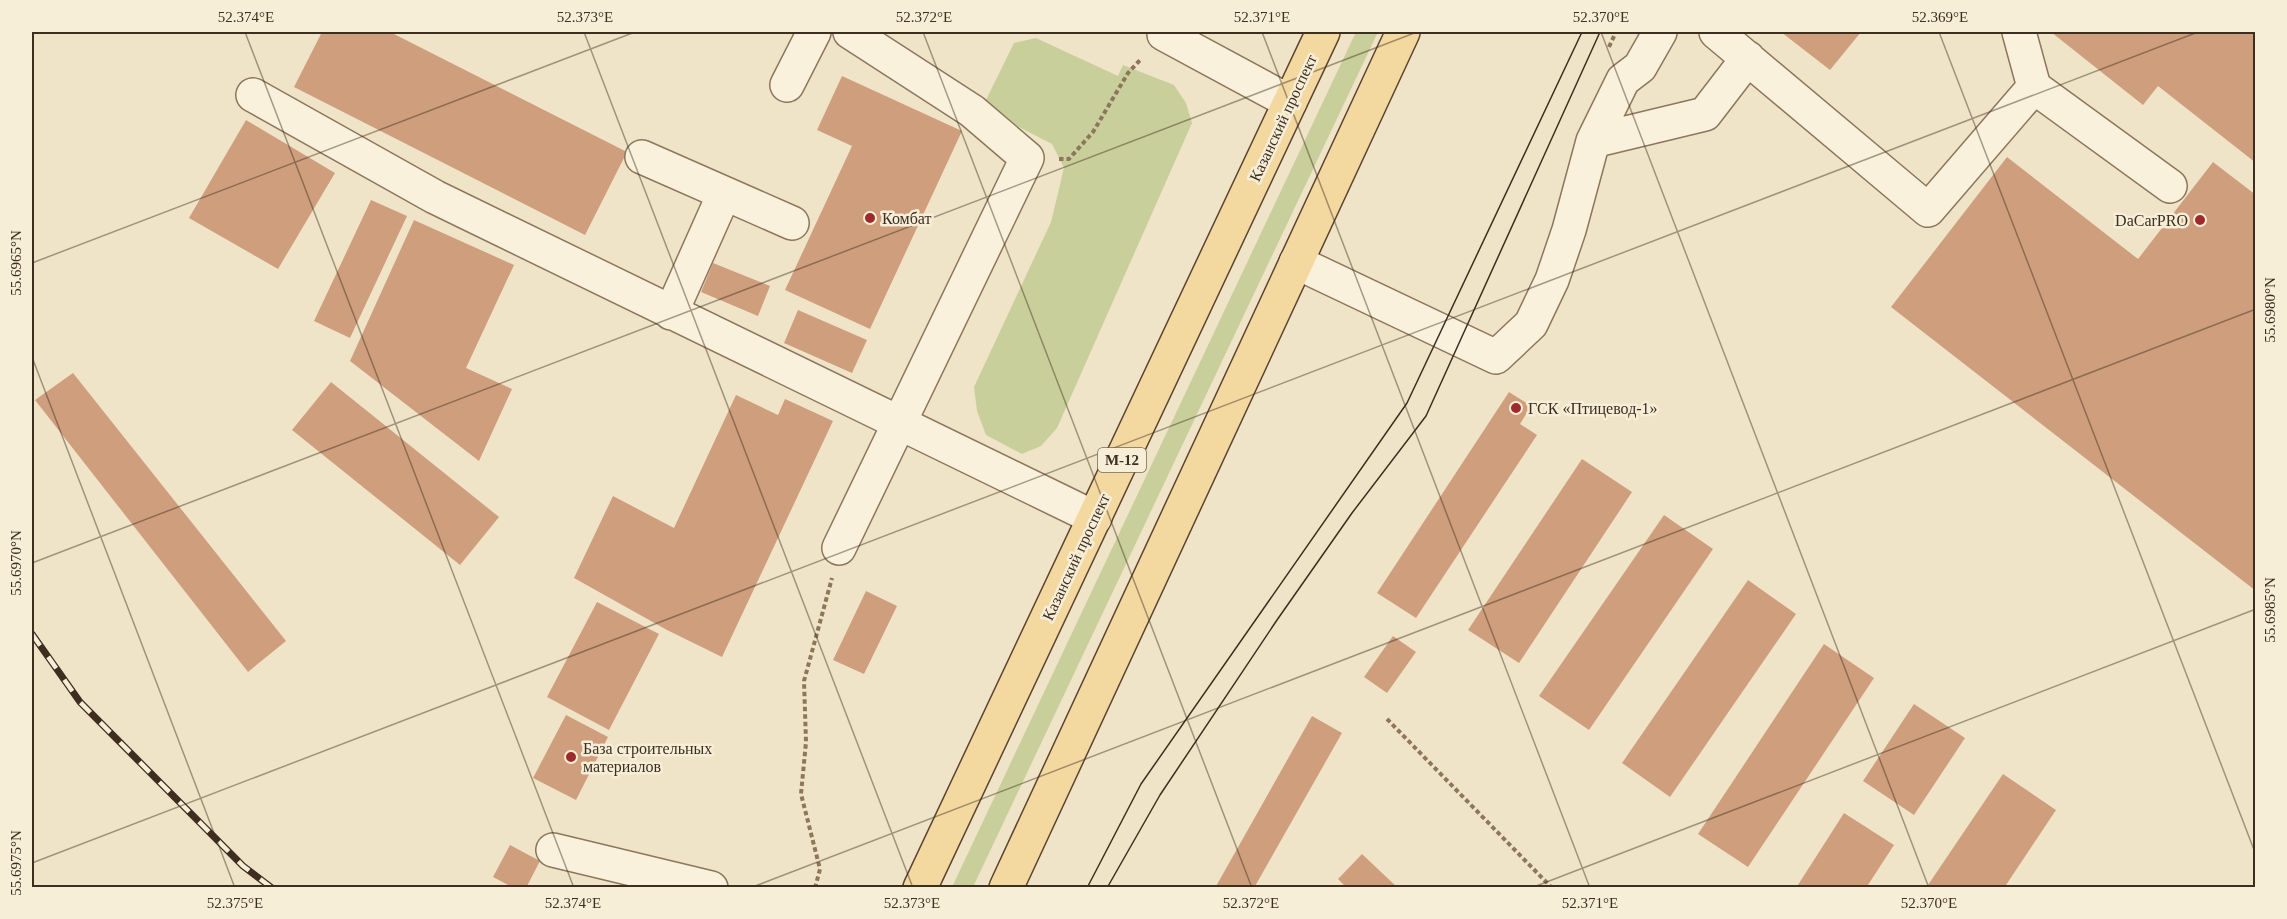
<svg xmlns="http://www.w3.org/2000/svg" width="2287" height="919" viewBox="0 0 2287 919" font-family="'Times New Roman',serif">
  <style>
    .green { fill: #c9cf9b }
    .building { fill: #cf9f7d }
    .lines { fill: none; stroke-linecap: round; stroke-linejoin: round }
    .minor-casing { stroke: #8d765c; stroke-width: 36 }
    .major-casing { stroke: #5b4430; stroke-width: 36 }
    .path { stroke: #8d765c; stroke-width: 4; stroke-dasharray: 4.5 3; stroke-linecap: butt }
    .minor { stroke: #faf1dc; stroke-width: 33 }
    .major { stroke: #f3d9a0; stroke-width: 33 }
    .tram { stroke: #3d2e20; stroke-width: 1.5 }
    .rail-casing { stroke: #3d2e20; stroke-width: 7 }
    .rail { stroke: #f7eed8; stroke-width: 4.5; stroke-dasharray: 14; stroke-linecap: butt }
    .ticks { fill: none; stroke: #3d2e20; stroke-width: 1.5; stroke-opacity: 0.45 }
    .poi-dot { fill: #9e2a2b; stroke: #f7eed8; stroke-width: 2 }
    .labels { text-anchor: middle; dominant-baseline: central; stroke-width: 5; stroke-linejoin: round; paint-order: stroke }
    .shield { fill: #f7eed8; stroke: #756857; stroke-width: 1.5 }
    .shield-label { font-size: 15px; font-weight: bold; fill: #3d2e20 }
    .street-label { font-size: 16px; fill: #3d2e20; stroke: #f7eed8 }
    .poi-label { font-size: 16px; fill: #3d2e20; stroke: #f7eed8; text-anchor: start }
    .neatline { fill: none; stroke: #3d2e20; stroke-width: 2 }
    .ticks-label { font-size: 15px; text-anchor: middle; fill: #3d2e20 }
  </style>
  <rect width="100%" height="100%" fill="#f0e4c8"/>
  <path class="green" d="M1356,32H1378L973,887H952Z
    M1036,38L1118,76L1123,65L1174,85L1186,103L1192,123L1057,428L1041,446L1022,454L986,435L977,411L974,387L1051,222L1064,168L1052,144L982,108L1014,43Z"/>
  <path class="building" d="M322,32H390L627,152L585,235L294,87Z
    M1781,32H1861L1830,70Z
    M2051,32H2256V163L2158,86L2143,105Z
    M842,76L962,131L870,329L785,290L852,146L817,130Z
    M246,120L335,173L278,269L189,218Z
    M2007,157L2138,259L2213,162L2256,195V591L1891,307Z
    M371,200L407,216L350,338L314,321Z
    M414,220L514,265L466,368L512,389L479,461L350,361Z
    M713,263L770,286L758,316L701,292Z
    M798,310L867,340L852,373L784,343Z
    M73,373L286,641L248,672L35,400Z
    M331,382L499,517L460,565L292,430Z
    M1509,392L1531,406L1520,424L1537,435L1416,618L1377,593Z
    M736,395L778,415L785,399L833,421L722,657L667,630L574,578L613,496L674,528Z
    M1582,459L1632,492L1519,663L1468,630Z
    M1664,515L1713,549L1589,730L1539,696Z
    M1748,580L1796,614L1670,797L1622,763Z
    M866,591L897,606L864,674L833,660Z
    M597,602L659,634L609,730L547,697Z
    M1393,636L1416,652L1387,693L1364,677Z
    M1824,644L1874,678L1748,867L1698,834Z
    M1914,704L1965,738L1914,815L1863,781Z
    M566,715L608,737L576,800L533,778Z
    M1312,716L1342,733L1254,888H1215Z
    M2003,774L2056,810L2004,888H1926Z
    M1844,813L1894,845L1866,888H1796Z
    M510,845L540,861L526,888H514L493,877Z
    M1362,854L1398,888H1347L1338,879Z"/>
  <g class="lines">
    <defs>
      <path id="minor" d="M1164,32V34L1290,102
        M1716,32L1928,210L2034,87
        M2019,32L2034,87L2170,186
        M787,85L814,32
        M253,95L435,197L1095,518
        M1593,141L1705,114L1748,58
        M642,157L792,223
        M1296,262L1496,357L1531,324L1552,280L1569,230L1593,141L1623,80L1640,67L1660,32
        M671,313L724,194
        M839,548L1027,158L972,111L850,32
        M553,850L711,888"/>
      <path id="major" d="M920,888L1323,32
        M1006,888L1403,32"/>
    </defs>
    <use href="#minor" class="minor-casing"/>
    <use href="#major" class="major-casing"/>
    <path class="path" d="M1609,47L1616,32
      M1059,159H1069L1093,132L1128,73L1141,59
      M1387,719L1552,888
      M815,888L820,869L801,794L806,742L804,681L832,578"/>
    <use href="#minor" class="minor"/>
    <use href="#major" class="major"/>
    <path class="tram" d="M1087,888L1141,784L1407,403L1582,32
      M1107,888L1160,795L1277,620L1352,513L1426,416L1600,32"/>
    <defs>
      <path id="rail" d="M32,634L80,702L243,866L272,888"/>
    </defs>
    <use href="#rail" class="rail-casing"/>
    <use href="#rail" class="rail"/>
  </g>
  <path class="ticks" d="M245,32L574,888M584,32L913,888M923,32L1252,888M1262,32L1590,888M1601,32L1929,888M1939,32L2256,855M32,263L635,32M32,357L235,888M32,563L1417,32M32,863L2198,32M750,888L2256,309M1531,888L2256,609"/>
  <g class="poi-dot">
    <circle cx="870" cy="218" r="6"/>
    <circle cx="2200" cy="220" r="6"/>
    <circle cx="1516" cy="408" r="6"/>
    <circle cx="571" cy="757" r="6"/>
  </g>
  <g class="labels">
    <rect class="shield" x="1098" y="448" width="48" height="24" rx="4.5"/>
    <g class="shield-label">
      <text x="1122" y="460">М-12</text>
    </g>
    <g class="street-label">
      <text transform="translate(1283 118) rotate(-65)">Казанский проспект</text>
      <text transform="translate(1076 557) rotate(-65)">Казанский проспект</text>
    </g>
    <g class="poi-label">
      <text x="882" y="218">Комбат</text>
      <text x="2188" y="220" text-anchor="end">DaCarPRO</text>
      <text x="1528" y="408">ГСК «Птицевод-1»</text>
      <text x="583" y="748">База строительных<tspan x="583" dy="18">материалов</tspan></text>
    </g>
  </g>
  <rect width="2287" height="919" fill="none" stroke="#f7eed8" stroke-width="66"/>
  <rect x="33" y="33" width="2221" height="853" class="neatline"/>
  <g class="ticks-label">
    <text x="246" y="22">52.374°E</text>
    <text x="585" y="22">52.373°E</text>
    <text x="924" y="22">52.372°E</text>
    <text x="1262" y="22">52.371°E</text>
    <text x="1601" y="22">52.370°E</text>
    <text x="1940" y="22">52.369°E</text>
    <text transform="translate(16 263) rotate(-90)" y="5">55.6965°N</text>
    <text transform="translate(2270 310) rotate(-90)" y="5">55.6980°N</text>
    <text transform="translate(16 563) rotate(-90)" y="5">55.6970°N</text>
    <text transform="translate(2270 610) rotate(-90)" y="5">55.6985°N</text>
    <text transform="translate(16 863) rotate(-90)" y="5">55.6975°N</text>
    <text x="235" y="908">52.375°E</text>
    <text x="573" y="908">52.374°E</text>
    <text x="912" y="908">52.373°E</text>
    <text x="1251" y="908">52.372°E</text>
    <text x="1590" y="908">52.371°E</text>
    <text x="1929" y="908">52.370°E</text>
  </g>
</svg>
